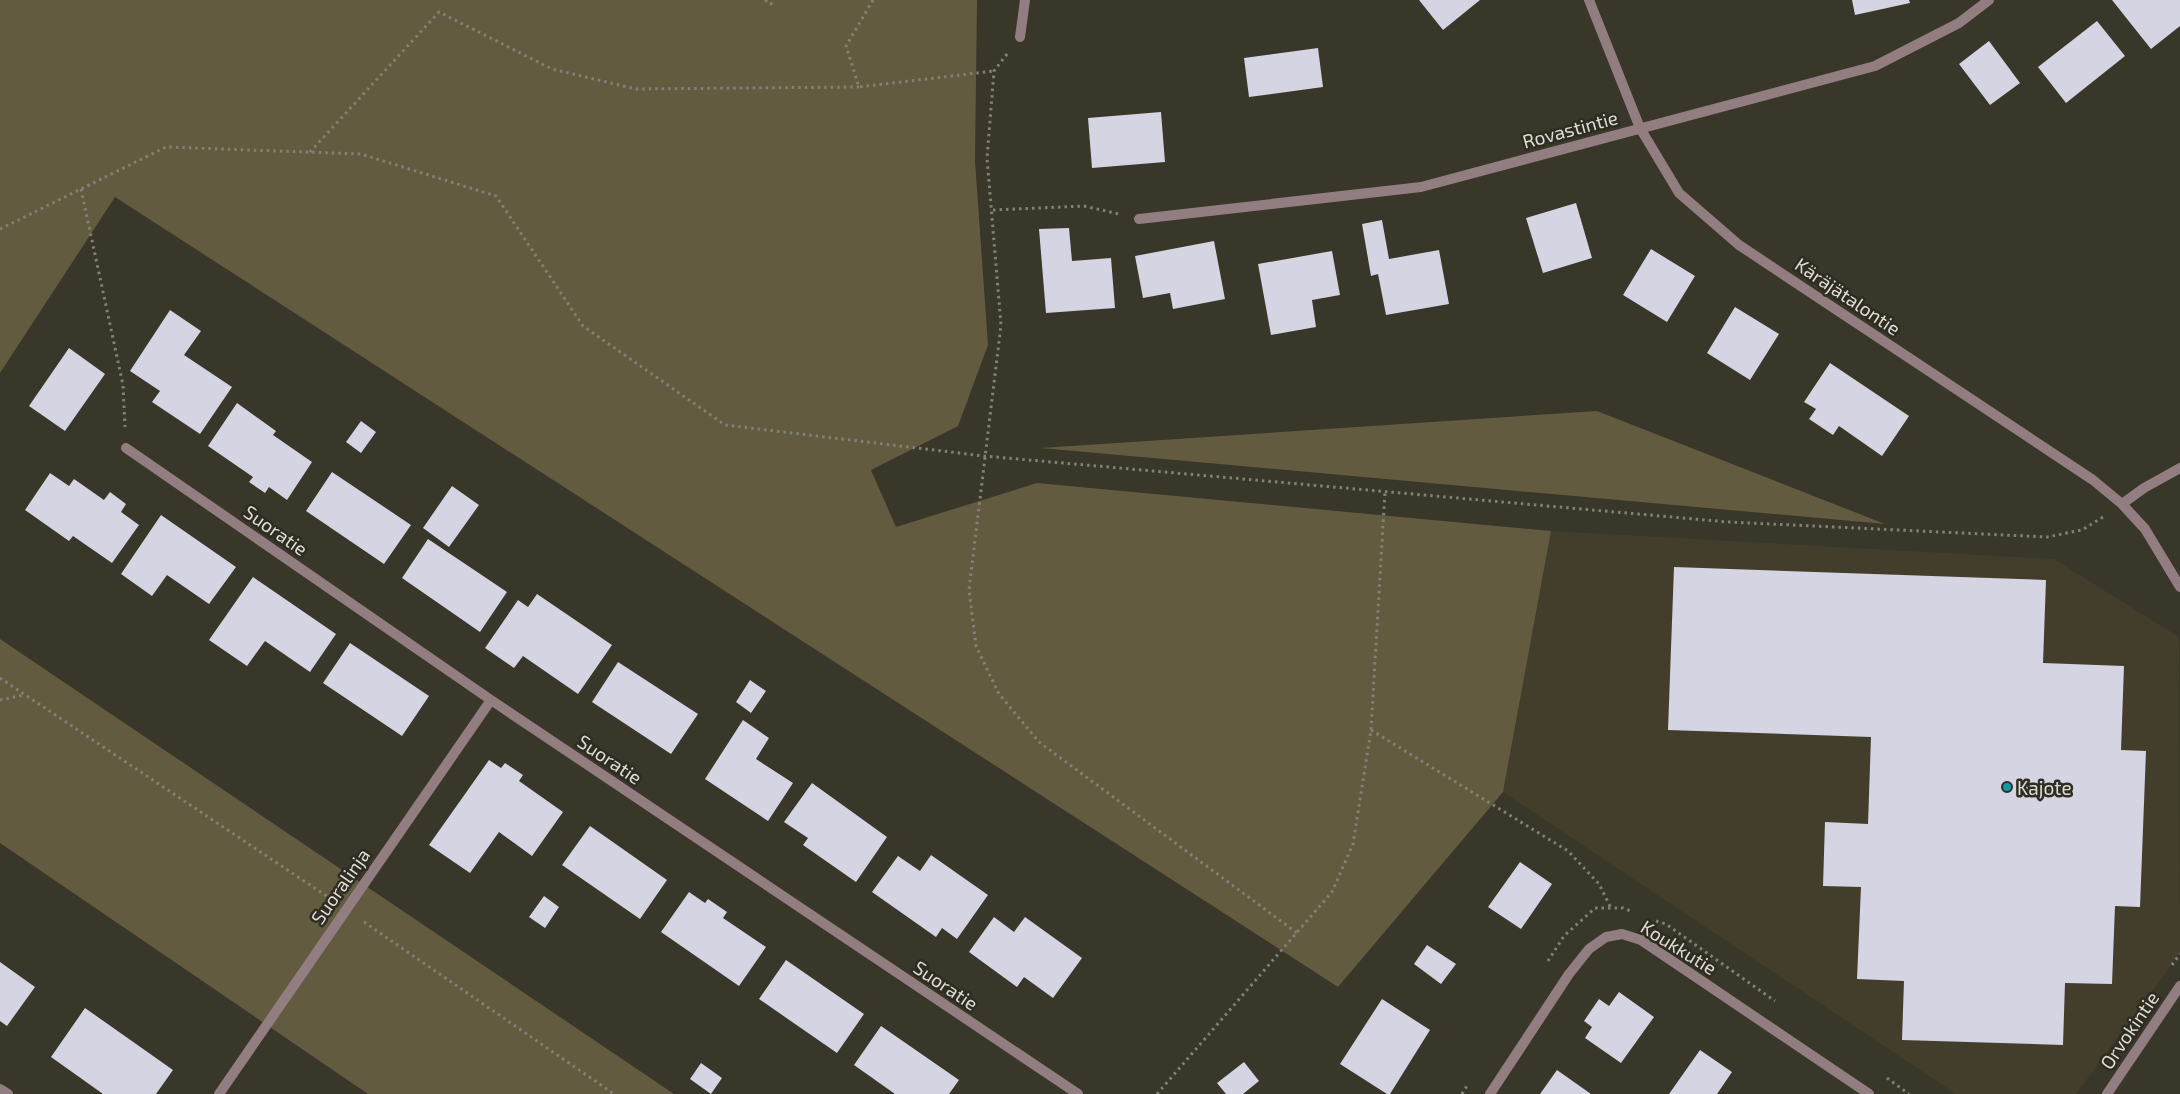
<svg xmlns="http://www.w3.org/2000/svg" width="2180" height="1094" viewBox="0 0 2180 1094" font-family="'Exo 2',sans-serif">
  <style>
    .built { fill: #433e2c }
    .green { fill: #635b3f }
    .building { fill: #d4d4e2 }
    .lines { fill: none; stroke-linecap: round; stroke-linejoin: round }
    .path { stroke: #838077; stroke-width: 3; stroke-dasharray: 2.5 4; stroke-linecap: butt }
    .street { stroke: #927d80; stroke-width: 10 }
    .culture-dot { fill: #0f9aa8; stroke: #2f2c21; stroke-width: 2 }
    .labels { text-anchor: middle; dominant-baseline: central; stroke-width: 5; stroke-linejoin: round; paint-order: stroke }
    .street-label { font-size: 19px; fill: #dfddd6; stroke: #2f2c21 }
    .poi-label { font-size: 19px; fill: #dfddd6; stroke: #2f2c21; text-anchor: start }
  </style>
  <rect width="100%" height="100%" fill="#39362a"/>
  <path class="built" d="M1551,531L2054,559L2179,637L2180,953L2076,1094H1956L1503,792Z"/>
  <path class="green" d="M0,0H977L975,161L988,345L958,426L871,470L896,527L1037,483L1551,531L1503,792L1338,987L115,197L0,373Z
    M1597,411L1885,524L1041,448Z
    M0,639L674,1094H368L0,843Z"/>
  <path class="building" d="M1419,0H1480L1443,30Z
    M1852,0H1909L1910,3L1855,15Z
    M2112,0H2180V26L2151,49Z
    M2097,21L2125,56L2066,103L2038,67Z
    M1989,41L2020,83L1990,105L1959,64Z
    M1318,48L1323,87L1249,97L1244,58Z
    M1161,112L1165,162L1092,168L1088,118Z
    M1576,203L1592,258L1543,273L1526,218Z
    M1382,220L1389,259L1439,250L1449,304L1386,315L1378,274L1371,276L1362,224Z
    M1069,228L1072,261L1111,258L1115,308L1046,313L1039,229Z
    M1214,241L1225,299L1173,309L1170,293L1143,298L1135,256Z
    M1651,249L1695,276L1667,322L1623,295Z
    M1332,251L1340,295L1312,300L1316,327L1271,335L1258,264Z
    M1735,307L1779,334L1750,380L1707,353Z
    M170,310L201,331L184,355L232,387L200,434L152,402L160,391L130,371Z
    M69,348L105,374L65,431L29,406Z
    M1830,363L1909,416L1882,456L1839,426L1833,435L1809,419L1816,409L1804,402Z
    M237,403L276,431L273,435L312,462L287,500L269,487L265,493L249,482L253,477L208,446Z
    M361,421L376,432L361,453L346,442Z
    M332,472L411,525L384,564L306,511Z
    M50,473L69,486L74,479L104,500L110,492L126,504L121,512L139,525L112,563L73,536L69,541L25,510Z
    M452,486L479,505L449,547L423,528Z
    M161,515L236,567L209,604L167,575L152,596L121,574Z
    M428,539L507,592L480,632L402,578Z
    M1674,567L2046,580L2043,663L2124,666L2121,750L2146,751L2140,907L2115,906L2112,984L2065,983L2063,1045L1902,1040L1904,981L1857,979L1861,887L1823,886L1825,822L1868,824L1871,737L1668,730Z
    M253,577L336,634L310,672L265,641L247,666L209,640Z
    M537,594L612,645L578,694L523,656L514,668L485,648L518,600L528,607Z
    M350,643L429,696L402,736L323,683Z
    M618,662L698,714L671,754L592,702Z
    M750,680L766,691L751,713L736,702Z
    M743,720L769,738L756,759L793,783L768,821L705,779Z
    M489,760L501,768L505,763L523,775L519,781L563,812L532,856L499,832L470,873L429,845Z
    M812,783L887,837L856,882L803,845L808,838L784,822Z
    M590,826L667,880L640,919L562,865Z
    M931,855L988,895L957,939L942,928L936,937L872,892L898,856L920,871Z
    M1520,862L1552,884L1521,929L1488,907Z
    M689,892L705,903L708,899L727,912L723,918L766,947L739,986L661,932Z
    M544,896L559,907L545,928L529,917Z
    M994,917L1014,932L1025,917L1082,958L1053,998L1024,977L1017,987L969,952Z
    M1427,945L1456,964L1441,984L1414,964Z
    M786,960L864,1014L837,1053L759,999Z
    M0,962L35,987L7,1026L0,1021Z
    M1619,992L1654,1017L1621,1063L1585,1038L1592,1027L1584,1021L1599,999L1609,1006Z
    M1382,999L1430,1030L1390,1094H1387L1340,1064Z
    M85,1008L173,1070L156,1094H103L51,1057Z
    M881,1026L959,1080L949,1094H895L854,1065Z
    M1700,1050L1732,1072L1717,1094H1669Z
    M1244,1062L1259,1081L1243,1094H1226L1217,1083Z
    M701,1063L722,1078L711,1094L690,1079Z
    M1557,1070L1591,1094H1540Z"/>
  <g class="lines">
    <path class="path" d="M765,0L771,4L772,0
      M873,0L846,46L859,87L994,71
      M1007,54L994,71L987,158L1001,325L969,590L976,646L999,694L1039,742L1297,933
      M310,152L439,12L552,69L636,89L859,87
      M81,189L123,385L125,427
      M993,210L1084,206L1119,214
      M0,229L166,147L361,154L496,196L583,326L725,425L984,456L1728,522L2047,537L2082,530L2103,517
      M0,678L328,897
      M0,700L24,695
      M1371,730L1568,851L1599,884L1611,908
      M1656,921L1666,924L1775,1001
      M364,922L614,1094
      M1548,961L1564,936L1595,908H1623L1631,911
      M2172,965L2180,954
      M1887,1078L1909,1094
      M1157,1094L1332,892L1353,844L1371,730L1385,491
      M1462,1094L1468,1084"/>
    <path class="street" d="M1589,0L1640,128L1679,193L1739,245L2093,480L2122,504L2145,529L2180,587
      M1020,37L1025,0
      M1139,219L1421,187L1875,66L1959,23L1989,0
      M126,448L491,700L1078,1094
      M2122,504L2144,488L2180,468
      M0,1089L8,1094
      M219,1094L491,700
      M1490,1094L1569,974L1589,949L1606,937L1622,934L1641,940L1869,1094
      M2107,1094L2180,986"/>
  </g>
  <circle class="culture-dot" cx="2007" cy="787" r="5"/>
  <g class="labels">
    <g class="street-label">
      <text transform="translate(1570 129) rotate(-15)">Rovastintie</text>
      <text transform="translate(1848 296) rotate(34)">Käräjätalontie</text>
      <text transform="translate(276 530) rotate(35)">Suoratie</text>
      <text transform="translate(610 759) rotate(34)">Suoratie</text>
      <text transform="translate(340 886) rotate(-55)">Suoralinja</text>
      <text transform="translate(1679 947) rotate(32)">Koukkutie</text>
      <text transform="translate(946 985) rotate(34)">Suoratie</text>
      <text transform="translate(2129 1030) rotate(-56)">Orvokintie</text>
    </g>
    <g class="poi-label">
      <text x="2017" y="787">Kajote</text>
    </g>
  </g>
</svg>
